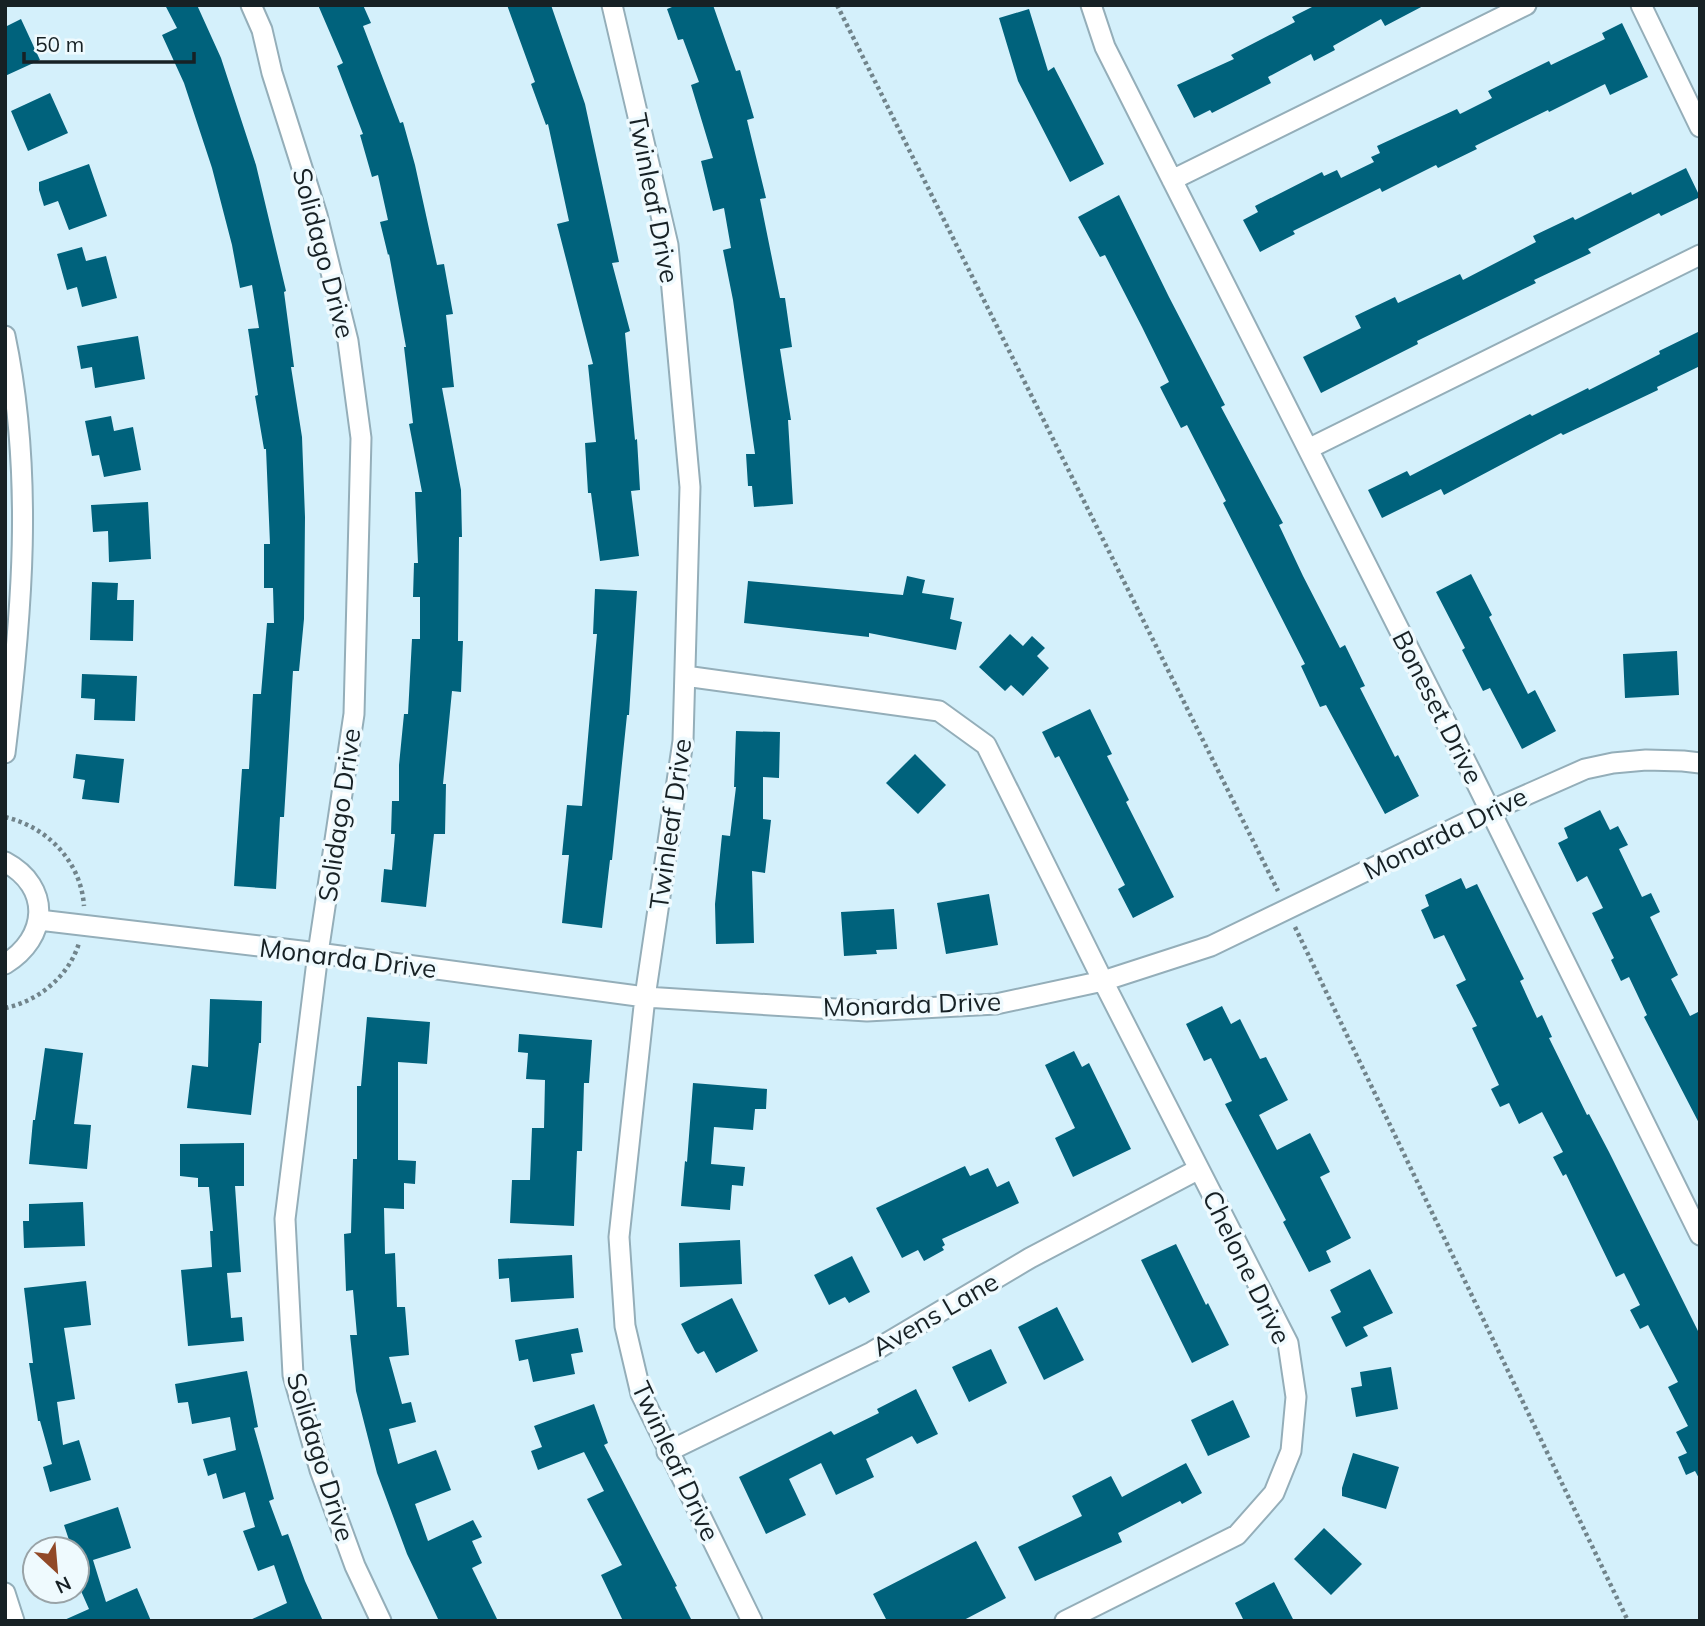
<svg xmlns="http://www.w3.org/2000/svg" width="1705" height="1626" viewBox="0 0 1705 1626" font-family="Mulish,sans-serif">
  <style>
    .building { fill: #00627c }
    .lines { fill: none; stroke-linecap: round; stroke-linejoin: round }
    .street-casing { stroke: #94aeb9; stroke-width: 23 }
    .path { stroke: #71848b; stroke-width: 4.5; stroke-dasharray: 3.5 3.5; stroke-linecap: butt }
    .street { stroke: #fff; stroke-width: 19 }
    .labels { text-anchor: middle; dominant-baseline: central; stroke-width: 7; stroke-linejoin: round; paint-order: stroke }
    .street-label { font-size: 26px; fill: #172125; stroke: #effafe }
  </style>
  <rect width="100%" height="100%" fill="#d4f0fb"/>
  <path class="building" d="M165,5H197L221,58L256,165L286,291L284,292L294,367H291L302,437L305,517L304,619L299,671H293L284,817H280L276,889L234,886L242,769H249L253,694H261L267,623H274L273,588H264V544H270L266,449H264L255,396L258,395L248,329L259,328L252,285L240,288L232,245L212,168L184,83L162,35L177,28Z
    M318,5H363L371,23L363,26L400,123L403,122L415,165L437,265L444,264L453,314L446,315L454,387L442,388L461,490L462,537H459L458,641H463L461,692L452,691L443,784H446L445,834H434L426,907L381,902L384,869L392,870L395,834H391L392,801H399V765L404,714H408L412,639H420V597H413L414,563H418L415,492H422L409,424L413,423L404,347H406L389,254L388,255L380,222L388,220L378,175L372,177L360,135L363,134L337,66L343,63Z
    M507,5H551L585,104L619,262L612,263L630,331L625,333L635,440L637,439L640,490L631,491L639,556L600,561L591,493H588L585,443L596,442L588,365L593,364L557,224L569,221L548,124L546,125L531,84L535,82Z
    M677,5H713L736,71L740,70L754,118L747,120L766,198L760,199L780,298H785L792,347L780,349L791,420H788L793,504L754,507L752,486H748L746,454H755L733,300L723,250L731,248L724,208L713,211L701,161L713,158L691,85L699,82L683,39L678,40L667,9Z
    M1316,5H1425L1385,26L1381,19L1333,46L1335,50L1314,61L1311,54L1268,77L1271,83L1212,113L1210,110L1194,118L1177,85L1234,59L1231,55L1295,22L1292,17Z
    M1029,9L1048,71L1054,67L1104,164L1070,182L1018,81L999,18Z
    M21,19L40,60L5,76V27Z
    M1622,23L1648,77L1610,95L1605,84L1549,112L1548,110L1475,146L1477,149L1438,168L1436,165L1382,192L1380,188L1293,231L1295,234L1260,252L1243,220L1258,212L1255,206L1322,172L1324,176L1337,170L1341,178L1374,162L1371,157L1380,153L1377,146L1457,109L1460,114L1492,98L1488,91L1549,61L1551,65L1605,39L1602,33Z
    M50,93L68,133L28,151L11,111Z
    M89,164L107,216L69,230L58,201L44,206L39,190V182Z
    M1686,168L1700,197L1661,216L1659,213L1588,249L1591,253L1534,280L1536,283L1417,341L1418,344L1321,393L1303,357L1361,328L1355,316L1395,297L1398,303L1460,274L1463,280L1536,242L1533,236L1573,217L1575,220L1631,192L1632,195Z
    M1119,195L1169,297L1225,405L1221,407L1283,523L1279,525L1303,576L1340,648L1345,645L1365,686L1360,688L1395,757L1398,755L1419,796L1385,814L1326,705L1320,707L1301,666L1305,664L1223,503L1226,501L1187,425L1181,428L1160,387L1169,382L1142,327L1105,255L1100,257L1078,217Z
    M82,247L86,261L106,256L117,298L82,307L77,287L67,290L57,254Z
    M1700,331V366L1657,387L1658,390L1563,435L1561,433L1444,495L1441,489L1382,518L1368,490L1407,471L1410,476L1530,414L1532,416L1588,388L1589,390L1660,354L1659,351Z
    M138,336L145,379L95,388L92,367L81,369L77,346Z
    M111,416L114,431L133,427L141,470L104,477L99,455L92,456L85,421Z
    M148,502L151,559L109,562L108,531L93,532L91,505Z
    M1471,574L1492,615L1489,617L1528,694L1535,690L1556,731L1522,749L1490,688L1483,691L1462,650L1465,648L1436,592Z
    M907,576L925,580L922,593L954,598L950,619L962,622L956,650L869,633V637L744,623L748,581L903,595Z
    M92,582L118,583L117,600H134L133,641L90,640Z
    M595,589L637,591L629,715H627L612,860H610L602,928L562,923L569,855H562L567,805L582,806L597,634H593Z
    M1010,634L1023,646L1032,636L1045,648L1037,656L1049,668L1023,696L1011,685L1005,691L979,667Z
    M1677,651L1679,695L1625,698L1623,654Z
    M82,674L137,676L135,721L94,720L95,699L81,698Z
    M1090,709L1112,754L1107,756L1129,800L1126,802L1174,897L1133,918L1118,889L1125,885L1059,756L1055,758L1042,732Z
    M736,731L780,732L779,778L763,777V819L771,820L765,873L752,871L754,943L716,944L715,904L722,835L730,836L736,787H734Z
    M76,754L124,759L119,803L82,799L85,780L73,778Z
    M915,754L946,785L918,814L886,783Z
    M1600,810L1610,830L1618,826L1628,845L1619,849L1642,897L1651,893L1660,912L1650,917L1678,975L1671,979L1690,1016L1700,1011V1125L1644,1017L1647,1015L1629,977L1621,981L1611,960L1614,958L1592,913L1603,908L1587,876L1577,882L1558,843L1568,838L1564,828Z
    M1461,878L1466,889L1477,884L1524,979L1520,981L1537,1018L1542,1015L1552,1037L1549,1038L1587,1115L1589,1114L1609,1152L1700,1335V1480L1695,1471L1686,1475L1678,1457L1687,1453L1676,1432L1688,1426L1668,1387L1678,1382L1648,1325L1640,1329L1630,1310L1640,1305L1624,1273L1616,1277L1566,1174L1563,1176L1553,1157L1563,1152L1542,1112L1519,1124L1509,1103L1500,1107L1491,1089L1499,1085L1472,1028L1477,1026L1456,985L1466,980L1444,935L1434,939L1421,910L1429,906L1425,895Z
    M989,894L998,945L946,954L937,903Z
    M894,909L897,949L876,950L877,954L844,956L841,912Z
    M210,999L262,1001L261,1043H259L251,1115L187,1108L192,1065L208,1067Z
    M1222,1006L1231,1024L1240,1019L1260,1059L1266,1057L1288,1100L1259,1115L1277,1150L1310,1133L1330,1172L1320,1177L1351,1238L1326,1251L1331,1262L1309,1272L1283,1222L1286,1220L1225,1104L1232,1101L1211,1058L1204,1061L1186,1024Z
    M367,1017L430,1022L427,1064L398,1062V1160L416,1161L415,1184L404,1183V1209L384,1208L385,1254L395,1253L397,1307H405L409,1355L389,1357L402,1404L411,1402L416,1422L389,1429L398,1464L436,1450L451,1490L415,1504L428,1541L473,1520L482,1537L472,1541L482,1563L472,1568L498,1621H439L407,1554L377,1473L356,1391L350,1335H357L353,1290L346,1291L344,1234L351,1233L353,1159H357V1086H361Z
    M519,1034L592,1040L589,1083H584L582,1151H577L574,1226L510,1223L512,1180H530L532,1128H544L545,1080L526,1079L528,1053L518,1052Z
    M45,1048L83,1053L74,1124L91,1125L87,1169L29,1164L33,1120H35Z
    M1074,1051L1082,1067L1089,1063L1131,1149L1073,1177L1055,1138L1075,1128L1045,1065Z
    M693,1083L767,1089L766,1109H755L753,1130L714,1127L711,1164L745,1167L743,1186L732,1185L730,1210L681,1206L685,1161L687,1162Z
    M244,1143V1186H235L241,1272L227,1273L231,1318L242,1317L244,1341L188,1346L181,1270L212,1267L210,1231H213L209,1187H198V1178L180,1176V1144Z
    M965,1166L970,1176L988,1168L997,1187L1009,1181L1019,1203L942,1239L945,1245L942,1247L944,1250L924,1261L918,1250L902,1258L876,1208Z
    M83,1202L85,1246L24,1248L23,1221H29V1204Z
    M740,1240L742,1284L680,1287L679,1243Z
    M1176,1244L1206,1305L1208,1303L1229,1345L1192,1363L1141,1260Z
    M572,1255L574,1298L511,1302L509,1278L499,1279L498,1259Z
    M852,1256L870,1292L849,1303L845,1297L829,1305L814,1275Z
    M1370,1269L1393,1313L1363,1327L1368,1336L1346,1347L1331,1317L1341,1312L1330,1290Z
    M86,1281L91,1325L64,1328L75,1399L57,1402L63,1445L79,1440L91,1480L50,1492L43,1467L52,1464L40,1421H38L29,1363H33L24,1288Z
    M732,1298L758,1351L716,1373L704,1351L698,1354L695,1351L681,1324Z
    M1057,1307L1084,1360L1044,1380L1018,1327Z
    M578,1328L583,1352L571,1354L575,1374L533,1382L528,1359L519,1361L515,1340Z
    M991,1349L1007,1383L969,1402L952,1367Z
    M1391,1367L1398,1409L1356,1417L1351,1388L1362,1386L1360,1372Z
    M247,1371L258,1427L254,1428L274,1499L269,1501L282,1536L288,1534L305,1581L323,1621H248L287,1603L274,1565L258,1571L243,1531L255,1527L245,1492L223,1499L216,1473L208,1476L203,1459L236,1450L230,1417L192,1424L188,1402L178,1403L175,1384Z
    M916,1389L938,1434L917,1444L912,1436L866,1459L874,1477L836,1495L821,1463L789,1479L806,1515L766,1534L739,1477L831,1431L834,1435L879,1413L877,1409Z
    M1233,1400L1250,1437L1208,1456L1191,1420Z
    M594,1404L608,1443L604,1445L677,1586L675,1587L692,1621H623L601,1575L622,1565L587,1499L604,1491L584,1452L538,1470L531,1451L542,1447L534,1426Z
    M1353,1453L1399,1467L1386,1509L1342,1496V1488Z
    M1186,1463L1202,1493L1182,1504L1180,1501L1118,1533L1122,1542L1035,1581L1018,1547L1082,1516L1072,1496L1111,1476L1122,1497Z
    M118,1507L131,1548L93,1560L106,1602L137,1588L151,1621H62L89,1609L77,1582V1549H72L64,1525Z
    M1324,1528L1362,1564L1331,1595L1294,1559Z
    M976,1541L1006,1598L962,1621H887L873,1594Z
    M1274,1582L1294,1621H1244L1235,1603Z"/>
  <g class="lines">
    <defs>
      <path id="street" d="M251,5L262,30L272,73L317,215L348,341L361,438L354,714L318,953L285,1219L293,1375L320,1470L355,1566L381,1621
        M612,5L668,245L690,487L683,741L645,997L619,1237L625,1326L641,1394L752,1621
        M1091,5L1105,47L1471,772L1700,1235
        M1641,5L1700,127
        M1172,180L1526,5
        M5,336C34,473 22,616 5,753
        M1308,449L1700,255
        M685,676L939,711L986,745L1103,981L1288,1343L1296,1397L1291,1451L1274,1493L1237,1535L1065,1621
        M5,862C52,887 48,938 5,964
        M39,920L318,953L645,997L867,1011L996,1004L1103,981L1211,946L1490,811L1585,769L1613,763L1646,760L1683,761L1700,763
        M667,1452L872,1352L1030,1258L1199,1169
        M5,1593L14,1621"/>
    </defs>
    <use href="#street" class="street-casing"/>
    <path class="path" d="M837,5L1278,891
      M5,817C48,827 81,862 84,906
      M1295,927L1628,1621
      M5,1008C39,1001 69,976 79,943"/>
    <use href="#street" class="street"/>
  </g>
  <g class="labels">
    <g class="street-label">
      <text transform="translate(654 198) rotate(79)">Twinleaf Drive</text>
      <text transform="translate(324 253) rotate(75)">Solidago Drive</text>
      <text transform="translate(1438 707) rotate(63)">Boneset Drive</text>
      <text transform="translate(339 815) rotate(-82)">Solidago Drive</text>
      <text transform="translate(670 824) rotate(-82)">Twinleaf Drive</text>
      <text transform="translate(1445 833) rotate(-26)">Monarda Drive</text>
      <text transform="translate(348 958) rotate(7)">Monarda Drive</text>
      <text transform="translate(912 1004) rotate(-2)">Monarda Drive</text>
      <text transform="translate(1247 1267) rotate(64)">Chelone Drive</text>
      <text transform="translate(935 1314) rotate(-30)">Avens Lane</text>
      <text transform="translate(321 1457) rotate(73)">Solidago Drive</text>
      <text transform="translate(676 1461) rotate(65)">Twinleaf Drive</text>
    </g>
  </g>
  <rect width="1705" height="1626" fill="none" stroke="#172125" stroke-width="14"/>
  <g transform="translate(56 1570) rotate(154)"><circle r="33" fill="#effafe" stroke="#99a3a7" stroke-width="2"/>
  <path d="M0-5L12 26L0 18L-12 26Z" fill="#914928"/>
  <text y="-10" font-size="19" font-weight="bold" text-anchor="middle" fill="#172125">N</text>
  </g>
  <path d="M24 52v10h170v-10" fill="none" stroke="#172125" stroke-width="3.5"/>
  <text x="35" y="52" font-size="21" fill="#172125" stroke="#effafe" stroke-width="5" paint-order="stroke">50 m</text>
</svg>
